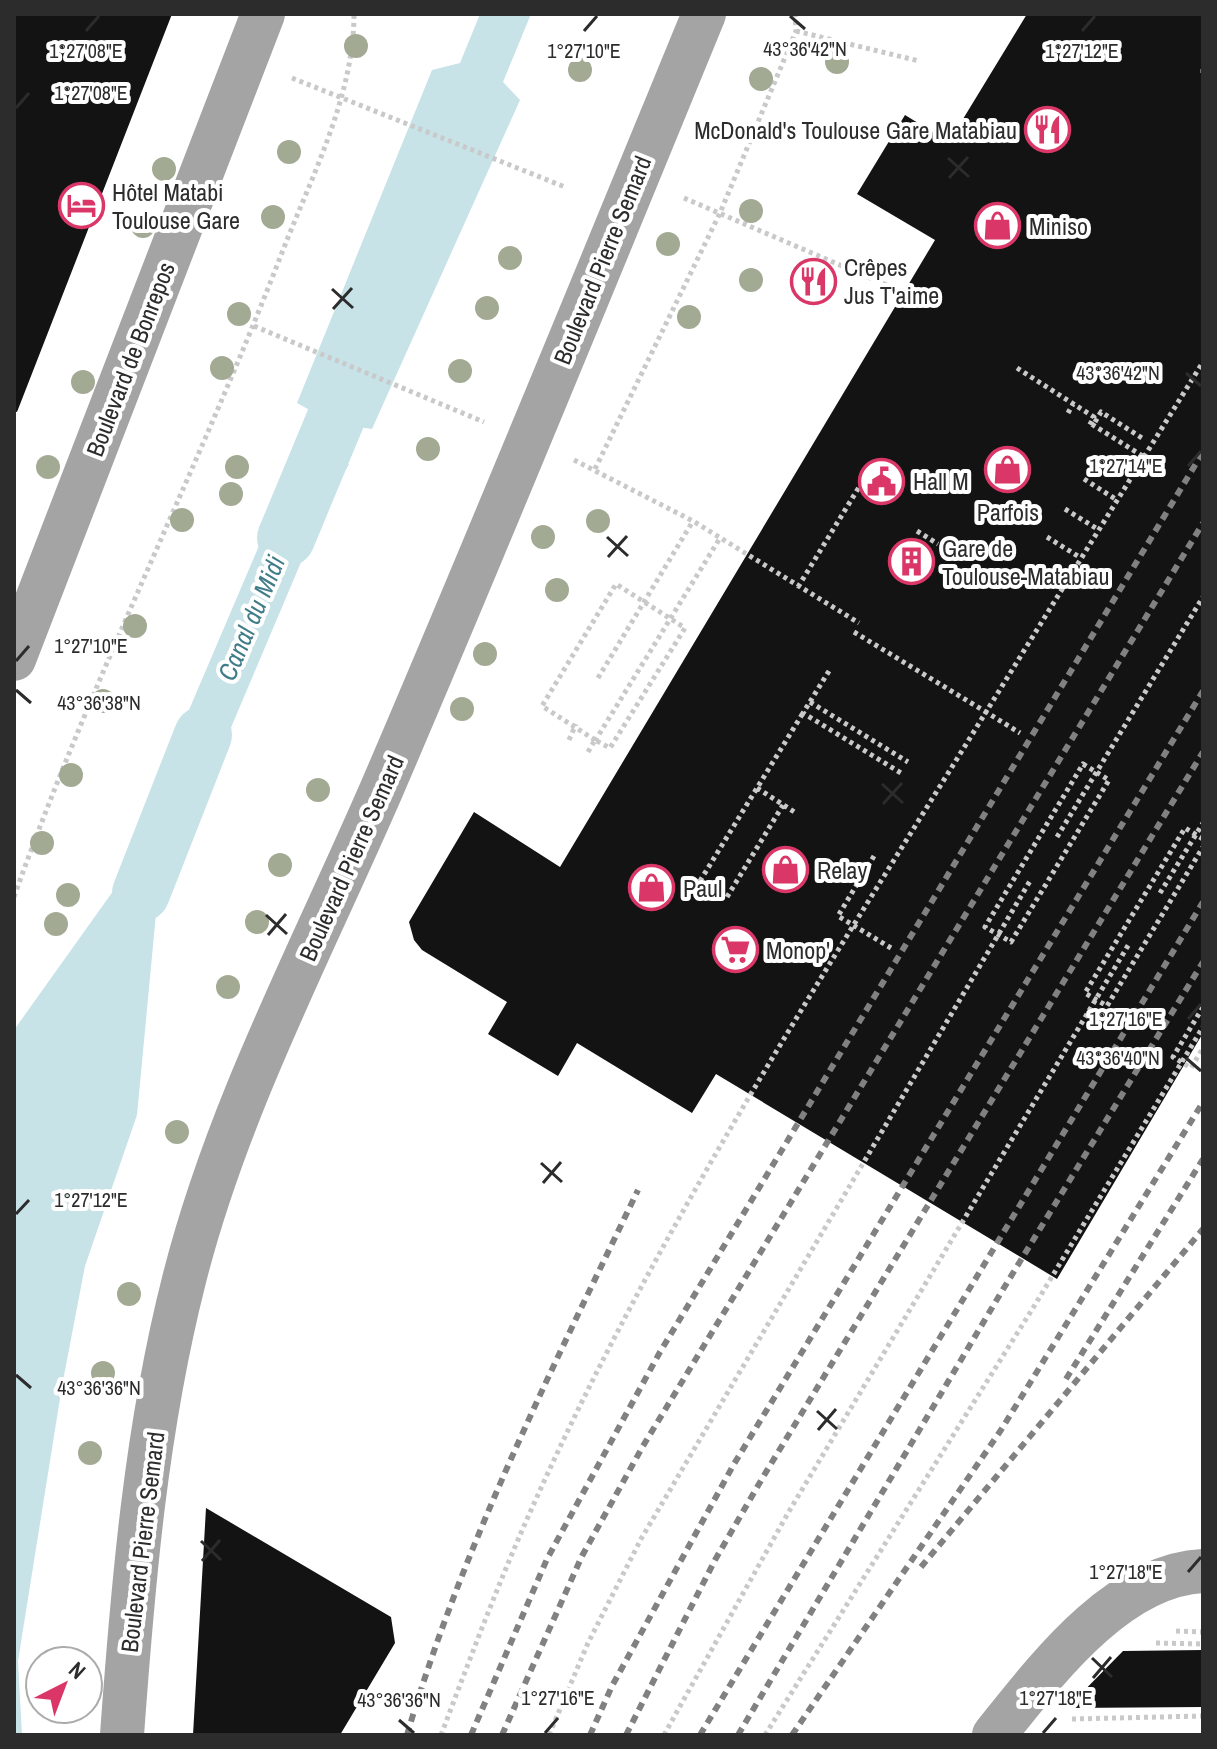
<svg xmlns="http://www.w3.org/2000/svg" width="1217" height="1749" viewBox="0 0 1217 1749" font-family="'Archivo Narrow',sans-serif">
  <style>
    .water { fill: #c7e3e8 }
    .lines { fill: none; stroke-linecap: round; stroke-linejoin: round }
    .canal { stroke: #c7e3e8; stroke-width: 58 }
    .building { fill: #131313 }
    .path { stroke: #c9c9c9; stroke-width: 5; stroke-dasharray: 4 4; stroke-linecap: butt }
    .primary { stroke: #a4a4a4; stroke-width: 44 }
    .rail { stroke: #818181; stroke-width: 6; stroke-dasharray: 8 6; stroke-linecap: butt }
    .tree { fill: #a3aa94 }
    .ticks { fill: none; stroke: #2c2c2c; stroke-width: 3 }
    .labels { text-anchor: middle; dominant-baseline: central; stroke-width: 8; stroke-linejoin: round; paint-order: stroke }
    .poi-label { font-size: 24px; fill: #2c2c2c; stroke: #fff; text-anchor: start }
    .street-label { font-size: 24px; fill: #2c2c2c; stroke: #fff }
    .water-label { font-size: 26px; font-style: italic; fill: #407d89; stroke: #fff }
    .ticks-label { font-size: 20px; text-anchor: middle; fill: #2c2c2c; stroke: #fff; stroke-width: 8; stroke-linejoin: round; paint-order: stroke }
  </style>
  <rect width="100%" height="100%" fill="#fff"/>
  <path class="water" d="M480,14H531L503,82L520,100L372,429L358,427L348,455L322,451L305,435L315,413L297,403L432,70L460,63Z
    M297,444L317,464H349L338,484L335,482L197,808L172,809L154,792L293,466L288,460Z
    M147,802L168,818L194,821L156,914L137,1115L85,1266L62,1386L18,1661L22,1735H14V1030L116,887Z"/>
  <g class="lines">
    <path class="canal" d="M286,538L353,377
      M141,893L203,735"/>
  </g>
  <path class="building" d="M14,14H172L17,412L14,411Z
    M1027,14H1203V1033L1057,1279L716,1074L692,1113L577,1043L558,1076L488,1034L507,1002L422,950L414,940L409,922L474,812L560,867L935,240L857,194L905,115L949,142Z
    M206,1508L391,1617L395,1643L340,1735H193Z
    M1203,1650V1707L1067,1708L1123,1651Z"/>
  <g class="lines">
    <path class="path" d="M796,31L919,61
      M1203,69V76
      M292,78L565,187
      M684,198L905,293
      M254,326L484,422
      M1017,368L1094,417L1088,428
      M1068,413L1073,404
      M1095,422L1101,412L1142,438
      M1144,457L1203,362
      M574,460L693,521L859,623
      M595,469L720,213L796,31L795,14
      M1084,479L1117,500
      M1065,509L1099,530
      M917,531L938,544
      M1047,537L1081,558
      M798,587L864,479
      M854,632L986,712L1144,457L1090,423
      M829,671L803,713L901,773
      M598,678L693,521
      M810,702L908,762
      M569,740L576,724
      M595,741L720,538
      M588,752L595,740L610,748L685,628L616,584L542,706L595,740
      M1083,764L1109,780L1011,942L985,927Z
      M757,788L796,813
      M1057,837L1203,597
      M1203,839L1185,828L1085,993L1107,1006L1203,847
      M874,856L838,916L891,948
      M700,881L803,713
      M1160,893L1203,823
      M14,897C92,677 199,468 283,250C312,176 354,95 354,14
      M727,897L783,805
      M1203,1007L1173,1057L1191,1068L1203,1048
      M1176,1631L1203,1632
      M1156,1643L1203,1644
      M1072,1719L1203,1716
      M441,1735C471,1656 501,1576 536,1499C660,1224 828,968 986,712L1020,733
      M549,1735L588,1643L641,1539L1030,881
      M664,1735L788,1513L1129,944
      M765,1735L1033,1308L1203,1027"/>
    <path class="primary" d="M14,659L263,14
      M122,1735C133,1583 146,1429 184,1280C227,1109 313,948 383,786C493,530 598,272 704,14
      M994,1735C1044,1673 1116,1575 1203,1571"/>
    <path class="rail" d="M1066,1379L1203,1159
      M921,1567L1203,1229
      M407,1735C462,1547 553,1367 638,1190
      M471,1735L547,1559L660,1352L1203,452
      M502,1735L582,1556L643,1446L1203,523
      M590,1735L612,1686L734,1464L1203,691
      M626,1735L715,1560L763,1477L1203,752
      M700,1735L1203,902
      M738,1735L1002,1291L1203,962
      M792,1735L1001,1430L1203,1102"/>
  </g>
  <g class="tree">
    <circle cx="356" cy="46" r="12"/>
    <circle cx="837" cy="62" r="12"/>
    <circle cx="580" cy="70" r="12"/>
    <circle cx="761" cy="79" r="12"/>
    <circle cx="289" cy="152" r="12"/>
    <circle cx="164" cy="169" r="12"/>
    <circle cx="751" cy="211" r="12"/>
    <circle cx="273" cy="217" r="12"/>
    <circle cx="143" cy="226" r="12"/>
    <circle cx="668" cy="244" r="12"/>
    <circle cx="510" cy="258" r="12"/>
    <circle cx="751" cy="280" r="12"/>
    <circle cx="487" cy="308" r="12"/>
    <circle cx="239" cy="314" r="12"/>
    <circle cx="689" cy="317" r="12"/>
    <circle cx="222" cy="368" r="12"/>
    <circle cx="460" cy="371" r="12"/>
    <circle cx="83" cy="382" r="12"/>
    <circle cx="428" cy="449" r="12"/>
    <circle cx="48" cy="467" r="12"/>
    <circle cx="237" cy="467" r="12"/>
    <circle cx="231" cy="494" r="12"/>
    <circle cx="182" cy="520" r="12"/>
    <circle cx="598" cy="521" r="12"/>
    <circle cx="543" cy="537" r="12"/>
    <circle cx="557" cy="590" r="12"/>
    <circle cx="135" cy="626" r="12"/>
    <circle cx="485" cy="654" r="12"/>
    <circle cx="103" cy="701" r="12"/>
    <circle cx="462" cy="709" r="12"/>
    <circle cx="71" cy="775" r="12"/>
    <circle cx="318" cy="790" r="12"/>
    <circle cx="42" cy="843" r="12"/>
    <circle cx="280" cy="865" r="12"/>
    <circle cx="68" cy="895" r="12"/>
    <circle cx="257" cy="922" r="12"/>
    <circle cx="56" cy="924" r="12"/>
    <circle cx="228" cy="987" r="12"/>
    <circle cx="177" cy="1132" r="12"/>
    <circle cx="129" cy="1294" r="12"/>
    <circle cx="103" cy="1373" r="12"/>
    <circle cx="90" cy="1453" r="12"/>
  </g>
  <path class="ticks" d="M790,16L805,29M86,31L99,16M584,31L597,16M1082,31L1095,16M16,108L29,93M948,158L969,177M949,178L968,157M332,289L353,308M333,309L352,288M1186,373L1201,386M1188,466L1201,451M607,537L628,556M608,557L627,536M16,661L29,646M16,690L31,703M882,784L903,803M883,804L902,783M266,915L287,934M268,935L286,914M1188,1019L1201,1004M1186,1058L1201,1071M541,1163L562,1182M543,1183L561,1162M16,1214L29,1200M16,1375L31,1388M817,1411L837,1429M818,1430L836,1409M201,1541L221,1560M202,1561L220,1540M1188,1572L1201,1557M1092,1658L1112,1677M1093,1678L1111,1657M399,1720L414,1733M545,1733L558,1718M1043,1733L1056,1718"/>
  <defs>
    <symbol id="restaurant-ring" viewBox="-11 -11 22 22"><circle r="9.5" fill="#fff" stroke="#da3768" stroke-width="1.5"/><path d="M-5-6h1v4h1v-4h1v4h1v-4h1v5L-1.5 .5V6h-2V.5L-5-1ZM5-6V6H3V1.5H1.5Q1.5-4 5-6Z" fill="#da3768"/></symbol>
    <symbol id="hotel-ring" viewBox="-11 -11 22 22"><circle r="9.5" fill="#fff" stroke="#da3768" stroke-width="1.5"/><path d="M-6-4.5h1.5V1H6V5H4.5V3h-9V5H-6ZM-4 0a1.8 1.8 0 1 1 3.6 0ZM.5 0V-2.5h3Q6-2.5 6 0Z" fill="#da3768"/></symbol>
    <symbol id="shop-ring" viewBox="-11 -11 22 22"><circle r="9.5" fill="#fff" stroke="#da3768" stroke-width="1.5"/><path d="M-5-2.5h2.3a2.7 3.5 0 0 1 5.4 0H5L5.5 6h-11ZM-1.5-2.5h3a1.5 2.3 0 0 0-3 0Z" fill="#da3768"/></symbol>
    <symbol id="civic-ring" viewBox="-11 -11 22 22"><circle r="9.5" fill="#fff" stroke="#da3768" stroke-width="1.5"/><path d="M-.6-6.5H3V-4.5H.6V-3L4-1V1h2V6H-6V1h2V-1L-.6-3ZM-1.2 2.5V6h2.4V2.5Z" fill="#da3768"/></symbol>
    <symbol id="building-ring" viewBox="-11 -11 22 22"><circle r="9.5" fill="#fff" stroke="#da3768" stroke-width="1.5"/><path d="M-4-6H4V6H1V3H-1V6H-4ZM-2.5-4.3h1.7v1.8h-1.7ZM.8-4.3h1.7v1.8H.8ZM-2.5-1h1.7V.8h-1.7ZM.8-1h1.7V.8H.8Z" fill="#da3768"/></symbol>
    <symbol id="supermarket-ring" viewBox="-11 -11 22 22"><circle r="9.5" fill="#fff" stroke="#da3768" stroke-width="1.5"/><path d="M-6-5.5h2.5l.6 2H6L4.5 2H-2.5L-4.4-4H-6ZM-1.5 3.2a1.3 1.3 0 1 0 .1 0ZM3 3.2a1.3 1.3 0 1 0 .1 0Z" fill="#da3768"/></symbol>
  </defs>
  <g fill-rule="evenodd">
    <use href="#restaurant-ring" x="1022" y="104" width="51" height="51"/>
    <use href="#hotel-ring" x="56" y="180" width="51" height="51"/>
    <use href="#shop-ring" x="972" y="200" width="51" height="51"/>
    <use href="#restaurant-ring" x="788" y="256" width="51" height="51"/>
    <use href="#shop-ring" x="982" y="444" width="51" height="51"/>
    <use href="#civic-ring" x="856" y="456" width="51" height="51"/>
    <use href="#building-ring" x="886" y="536" width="51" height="51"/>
    <use href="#shop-ring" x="760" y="844" width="51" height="51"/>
    <use href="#shop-ring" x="626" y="862" width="51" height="51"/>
    <use href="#supermarket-ring" x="710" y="924" width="51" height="51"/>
  </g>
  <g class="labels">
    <g class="poi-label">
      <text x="1017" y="130" text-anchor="end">McDonald's Toulouse Gare Matabiau</text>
      <text x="112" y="192">Hôtel Matabi<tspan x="112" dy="28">Toulouse Gare</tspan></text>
      <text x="1029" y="226">Miniso</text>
      <text x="844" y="267">Crêpes<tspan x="844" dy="28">Jus T'aime</tspan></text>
      <text x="913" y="481">Hall M</text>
      <text x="1008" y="512" text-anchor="middle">Parfois</text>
      <text x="942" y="548">Gare de<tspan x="942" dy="28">Toulouse-Matabiau</tspan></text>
      <text x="817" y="870">Relay</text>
      <text x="683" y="888">Paul</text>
      <text x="766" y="950">Monop'</text>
    </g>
    <g class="street-label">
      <text transform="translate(602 260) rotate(-68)">Boulevard Pierre Semard</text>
      <text transform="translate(130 359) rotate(-69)">Boulevard de Bonrepos</text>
      <text transform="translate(351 858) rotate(-66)">Boulevard Pierre Semard</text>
      <text transform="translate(142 1542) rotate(-83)">Boulevard Pierre Semard</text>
    </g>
    <g class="water-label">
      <text transform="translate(251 618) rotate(-67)">Canal du Midi</text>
    </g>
  </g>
  <g class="ticks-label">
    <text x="805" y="56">43°36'42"N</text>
    <text x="86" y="58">1°27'08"E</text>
    <text x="584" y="58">1°27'10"E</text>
    <text x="1082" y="58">1°27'12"E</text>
    <text x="91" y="100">1°27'08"E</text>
    <text x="1118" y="380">43°36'42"N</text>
    <text x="1126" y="473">1°27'14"E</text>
    <text x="91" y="653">1°27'10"E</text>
    <text x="99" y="710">43°36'38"N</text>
    <text x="1126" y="1026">1°27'16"E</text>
    <text x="1118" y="1065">43°36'40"N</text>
    <text x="91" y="1207">1°27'12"E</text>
    <text x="99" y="1395">43°36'36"N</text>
    <text x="1126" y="1579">1°27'18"E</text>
    <text x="558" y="1705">1°27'16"E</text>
    <text x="1056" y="1705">1°27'18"E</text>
    <text x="399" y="1707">43°36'36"N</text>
  </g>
  <rect width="1217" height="1749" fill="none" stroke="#2c2c2c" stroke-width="32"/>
  <g transform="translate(64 1685) rotate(42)"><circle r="38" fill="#ffffff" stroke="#ababab" stroke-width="2"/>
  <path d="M0-6L14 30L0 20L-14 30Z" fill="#da3768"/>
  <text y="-12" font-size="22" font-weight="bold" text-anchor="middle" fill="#2c2c2c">N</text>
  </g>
</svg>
